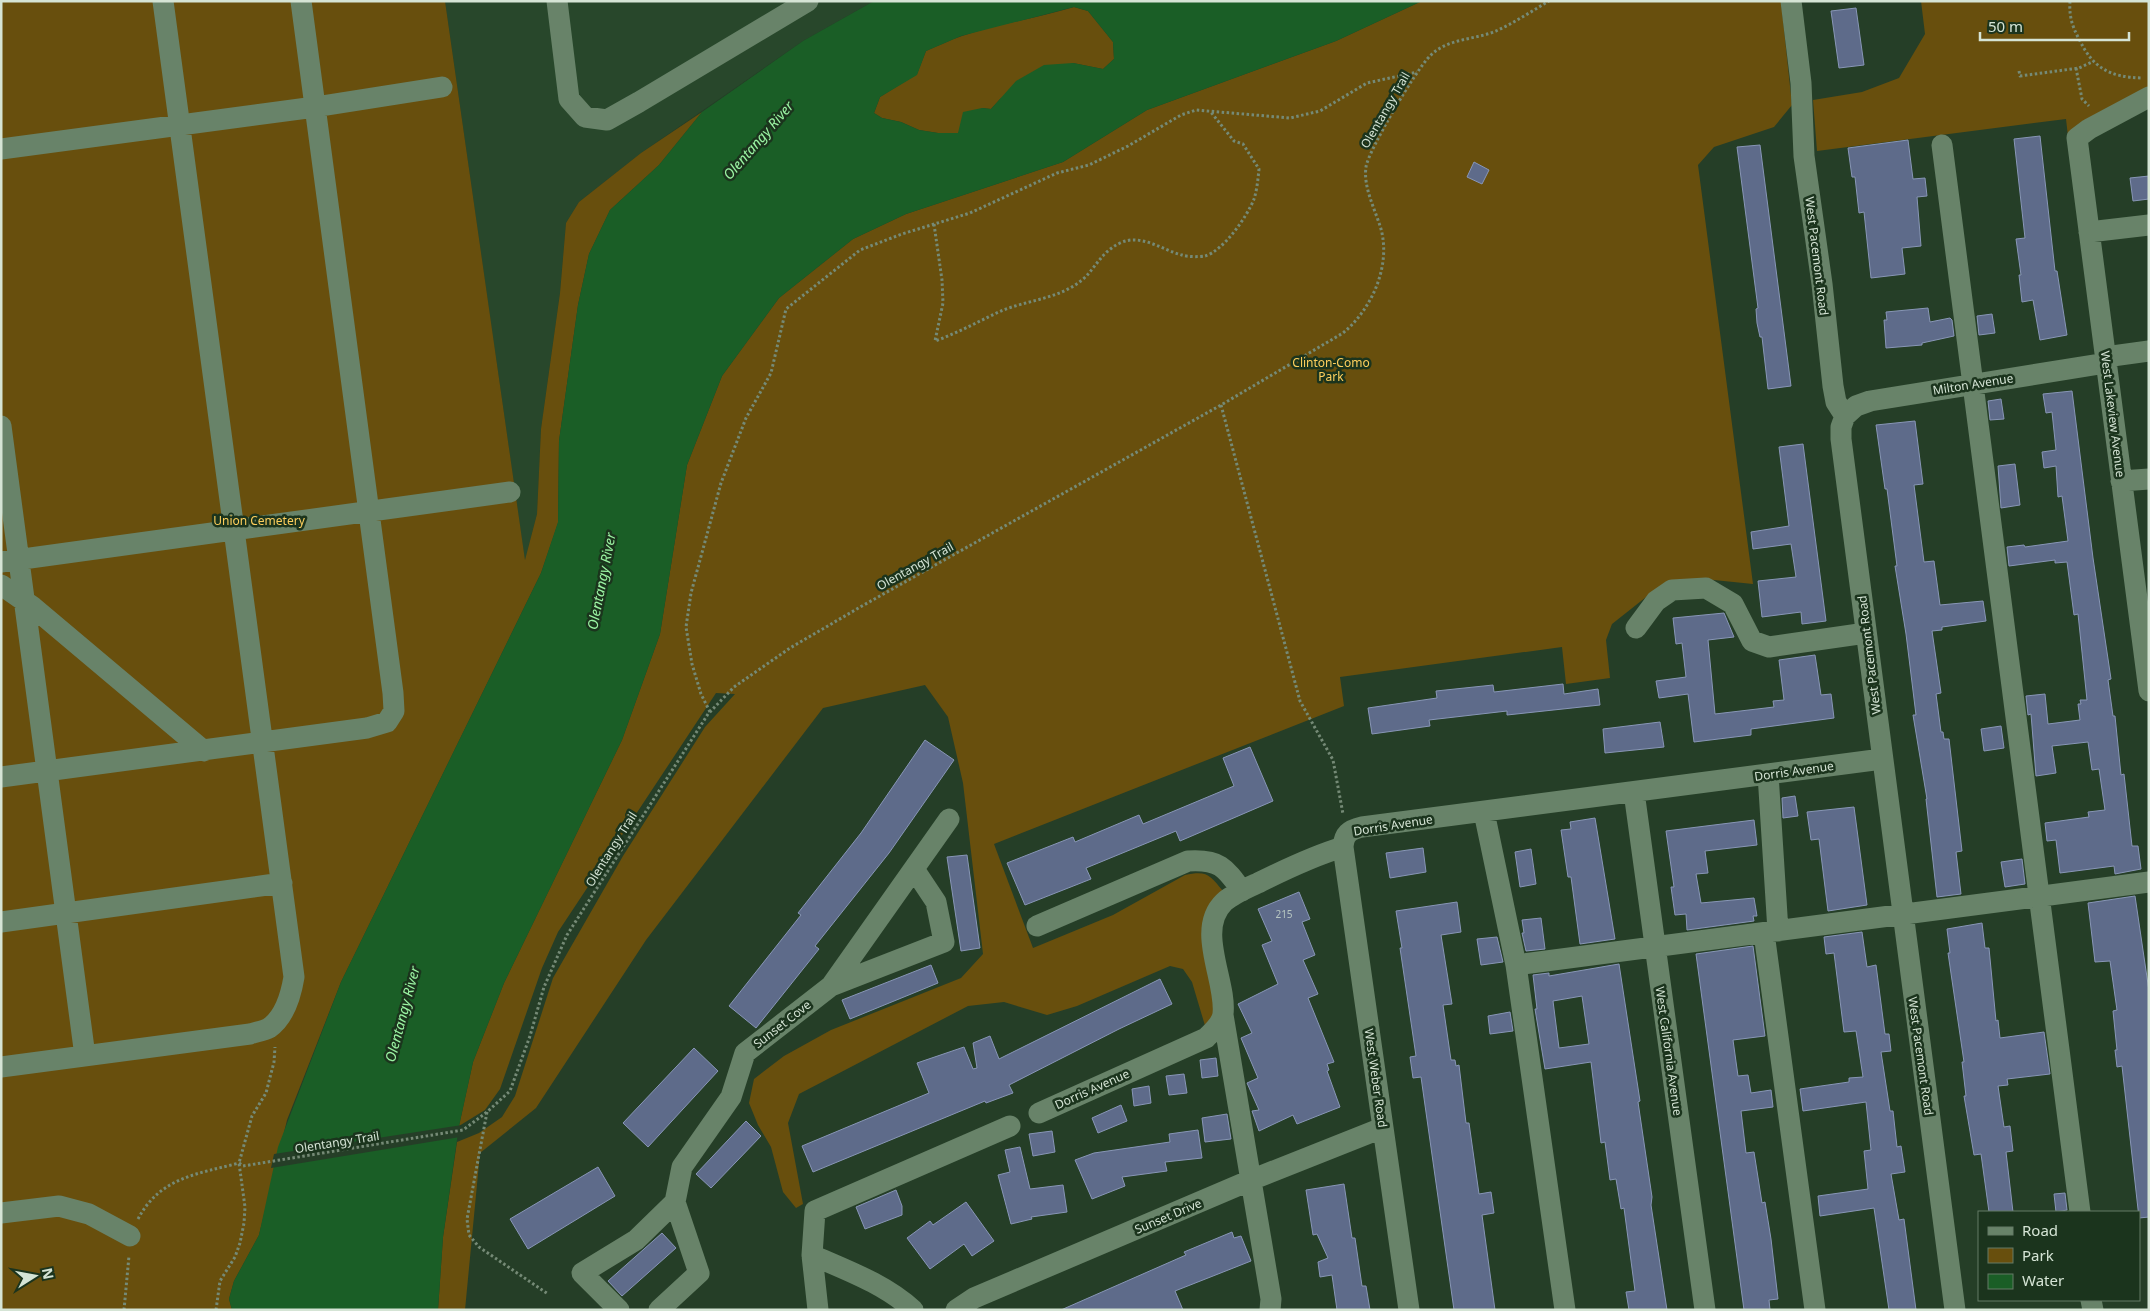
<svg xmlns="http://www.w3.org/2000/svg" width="2150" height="1311" viewBox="0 0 2150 1311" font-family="'Noto Sans',sans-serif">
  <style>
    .built { fill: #28472b }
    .green { fill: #684f0d }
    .water { fill: #1a5e26; fill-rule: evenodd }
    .pier { fill: #253e27 }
    .building { fill: #5e6b8a; stroke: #8896b6; fill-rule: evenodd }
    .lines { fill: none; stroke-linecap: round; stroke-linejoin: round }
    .path { stroke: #758a76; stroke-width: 3; stroke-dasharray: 2.5 2.5; stroke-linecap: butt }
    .minor { stroke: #688369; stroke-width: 21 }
    .labels { text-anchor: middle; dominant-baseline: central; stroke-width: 5; stroke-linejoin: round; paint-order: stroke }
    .number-label { font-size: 10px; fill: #b7c6c2 }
    .street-label { font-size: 12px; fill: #d5e4d5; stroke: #1b341d }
    .park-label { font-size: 12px; fill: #fecf5d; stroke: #1b341d }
    .water-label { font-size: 14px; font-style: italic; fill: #9bf4a3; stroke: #1b341d }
  </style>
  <rect width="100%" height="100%" fill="#253e27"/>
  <path class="built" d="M445,1H874L803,41L641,153L579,202L566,223L560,293L541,429L537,514L525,561Z"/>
  <path class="green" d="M1,1H445L525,560L537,514L541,429L560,293L566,223L579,202L641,153L702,112L659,165L610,210L589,254L578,305L559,441L558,523L541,573L341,982L287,1120L259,1235L234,1281L229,1299L232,1310H1Z
    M1422,1H1781L1792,105L1774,127L1714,147L1698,165L1753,584L1704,579L1655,590L1612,624L1606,640L1610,678L1566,684L1562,647L1340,677L1344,706L994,844L1033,948L1113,915L1185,875C1207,870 1210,875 1223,891L1216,1017L1206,1029L1192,982L1183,969L1170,966L1077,1006L1047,1015L1004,1002L968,1006L799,1094L788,1123L803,1204L796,1208L783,1192L771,1147L758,1125L749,1103L754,1079L784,1056L831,1030L961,978L983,954L963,783L948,717L925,685L823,708L646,940L536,1108L480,1153L465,1310H438L443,1237L457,1142L479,1133L502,1117L515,1096L553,978L623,856L705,727L735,694L716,693L558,932L542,968L500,1089L485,1110L459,1126L473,1062L504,983L622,740L660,634L687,465L722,376L779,298L853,239L906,214L1063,162L1147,110L1336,41Z
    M1921,1H2149V104L2069,145L2066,119L1817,151L1813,100L1862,92L1899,78L1925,34Z
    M1074,7L1088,11L1113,42L1114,59L1103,69L1073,63L1000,99L991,109L982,108L958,133H938L919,130L901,122L882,118L874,113L880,97L917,74L926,51C938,46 950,40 962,36C998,24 1037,18 1074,7Z"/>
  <path class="water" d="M874,1H1422L1336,41L1147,110L1063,162L906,214L853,239L779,298L722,376L687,465L660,634L622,740L504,983L473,1062L459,1126L443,1237L438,1310H232L229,1299L234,1281L259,1235L278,1147L341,982L541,573L558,522L559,441L578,305L589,254L610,210L659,165L702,112L803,41ZM1074,7L1088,11L1113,42L1114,59L1103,69L1073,63L1044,65L1016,81L991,109L982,108L963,112L958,133H938L919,130L901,122L882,118L874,113L880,97L917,75L926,51L961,36Z"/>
  <path class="pier" d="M462,1125L460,1137L271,1168L274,1154Z"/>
  <path class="building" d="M1856,8L1864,65L1839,68L1831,11Z
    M2040,136L2055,271H2057L2067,335L2040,340L2033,300L2022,302L2019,275H2021L2016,239L2025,238L2014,139Z
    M1908,140L1913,179L1925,178L1927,196L1917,197L1921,246L1902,248L1905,274L1871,278L1864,212L1859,213L1855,177H1852L1848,148Z
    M1760,145L1791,386L1768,389L1762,337H1760L1757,323L1756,309L1758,308L1737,147Z
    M1474,162L1489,170L1482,184L1467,177Z
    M2149,176V199L2133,201L2130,178Z
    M1928,308L1930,322L1950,318L1952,320L1954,336L1922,343V345L1886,348L1884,320H1887L1886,312Z
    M1992,314L1995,333L1979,335L1977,316Z
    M2072,391L2093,558L2111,679L2108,680L2113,716H2115L2121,775L2124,774L2132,846H2138L2141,869L2115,874L2114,866L2060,873L2056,840L2047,841L2045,823L2089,817L2088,812L2105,810L2099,769L2092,770L2088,742L2052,746L2056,773L2036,776L2031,714L2028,715L2026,696L2045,694L2048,724L2080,720L2078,704H2081L2080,700H2087L2078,614L2074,615L2067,562L2055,563V560L2009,566L2007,547L2024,545L2025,547L2068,541L2062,496L2058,497L2056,466L2044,468L2042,452L2056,450L2052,412L2046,413L2043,394Z
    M2001,399L2004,419L1990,420L1988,401Z
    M1915,421L1923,484L1914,485L1924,562L1934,561L1940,605L1983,601L1986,621L1942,627V630L1932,631L1941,693L1936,694L1941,732H1943L1944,739H1949L1962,851L1956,852L1961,894L1937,897L1926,799H1927L1913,715H1916L1906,634L1895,566H1897L1887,489H1885L1876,425Z
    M1803,444L1826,621L1802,624L1801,612L1762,617L1758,581L1796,577L1791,544L1753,549L1751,532L1789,526L1779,447Z
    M2015,464L2020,505L2001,508L1998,466Z
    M1724,613L1734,637L1708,640L1715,714L1774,707L1773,701L1784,700L1779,660L1815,655L1821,695L1831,694L1834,718L1751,729V735L1694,742L1688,694L1659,698L1656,681L1686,677L1682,643L1676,644L1673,618Z
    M1563,684L1564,694L1598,689L1600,705L1507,715V711L1429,720L1430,726L1372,734L1368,708L1437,698L1436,691L1493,685L1494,692Z
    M1660,722L1664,747L1605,753L1603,729Z
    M2001,726L2004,748L1984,751L1981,729Z
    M925,740L954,760L889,853L815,946L819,949L756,1028L729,1006L801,915L798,913L861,833Z
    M1250,747L1273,801L1180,841L1176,831L1086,868L1091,879L1025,905L1007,863L1073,837L1075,842L1139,815L1143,824L1234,786L1223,758Z
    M1795,796L1798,816L1783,818L1782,798Z
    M1854,807L1867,905L1828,911L1819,839L1811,840L1807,812Z
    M1595,818L1615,939L1580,944L1571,877H1568L1561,830L1571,829L1570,822Z
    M1754,820L1757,845L1705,851L1708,873L1696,874L1701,903L1754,898L1757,916H1753L1754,921L1687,930L1686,914L1675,915L1671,887H1674L1666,831Z
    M1423,848L1426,872L1390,878L1386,853Z
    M1531,849L1536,884L1520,887L1515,852Z
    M967,855L980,948L961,951L947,857Z
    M2022,859L2025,884L2005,887L2001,862Z
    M1299,892L1310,919L1302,922L1315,955L1303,960L1318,994L1308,998L1334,1062L1327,1064L1329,1070L1327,1071L1340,1107L1297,1124L1293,1115L1259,1131L1252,1111L1259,1110L1247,1083L1258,1078L1241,1038L1252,1033L1238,1004L1278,984L1262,945L1272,941L1258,909Z
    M2135,896L2149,991V1217L2139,1218L2122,1066L2117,1067L2115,1050H2117L2113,1011L2117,1010L2110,961L2095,962L2088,903Z
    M1457,902L1461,932L1441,935L1452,1004L1443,1005L1451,1060H1455L1456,1066L1459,1065L1466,1123H1469L1479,1194L1491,1192L1494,1213L1482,1215L1495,1310H1454L1421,1077L1413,1078L1410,1057L1416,1056L1400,948H1402L1396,911Z
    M1541,918L1545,949L1526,951L1522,933H1524L1522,920Z
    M1982,923L1985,948H1989L1996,1021L1998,1020L2000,1038L2044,1032L2050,1074L2007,1079L2008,1085L1998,1086L2004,1127L2010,1126L2013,1151L2006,1152L2013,1212H1989L1981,1154L1974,1155L1964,1096H1966L1962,1062H1964L1948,953H1950L1947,929Z
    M1862,932L1867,967L1876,965L1885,1034H1889L1891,1051L1881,1052L1890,1111H1893L1897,1147L1901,1146L1905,1172L1891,1174L1899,1220L1904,1219L1916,1310H1889L1874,1208L1820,1216L1818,1196L1868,1189L1864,1151L1871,1150L1866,1102L1803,1111L1800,1089L1849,1082V1078L1863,1077L1856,1031L1844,1032L1834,953L1826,954L1824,937Z
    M1497,937L1503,962L1481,965L1477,939Z
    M1753,946L1765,1036L1733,1040L1738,1076L1748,1075L1751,1093L1771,1090L1773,1107L1741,1111L1746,1153L1754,1152L1762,1203L1765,1202L1771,1239L1778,1299L1769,1300L1770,1310H1744L1696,954Z
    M1619,964L1640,1101L1638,1102L1652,1197L1651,1205L1667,1310H1629L1626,1292L1635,1291L1624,1208L1621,1209L1616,1179L1610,1180L1605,1142L1601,1143L1591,1062L1545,1069L1535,1009H1537L1533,975L1549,973V976ZM1582,996L1589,1044L1559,1048L1553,1001Z
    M931,965L938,983L850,1019L842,1000Z
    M1160,979L1172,1004L1119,1029L1009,1085L1013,1093L986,1103L985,1101L813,1172L802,1146L929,1093L917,1063L964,1047L973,1069L977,1068L973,1043L990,1036L999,1059Z
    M1510,1012L1513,1031L1490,1034L1488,1016Z
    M694,1048L718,1071L648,1147L623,1123Z
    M1216,1058L1218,1076L1202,1078L1200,1060Z
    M1184,1074L1187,1093L1169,1095L1166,1076Z
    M1149,1086L1151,1103L1134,1106L1132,1089Z
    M1121,1105L1127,1121L1098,1133L1092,1118Z
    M1227,1114L1231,1139L1205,1142L1202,1118Z
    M746,1121L761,1136L711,1188L696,1174Z
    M1198,1130L1202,1158L1165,1162L1167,1171L1122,1177L1125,1186L1092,1199L1075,1160L1094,1153L1170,1142L1169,1134Z
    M1052,1131L1055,1152L1033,1156L1029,1134Z
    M1020,1147L1030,1189L1063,1185L1067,1212L1031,1217L1032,1219L1011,1224L998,1175L1010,1172L1005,1150Z
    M598,1167L615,1196L528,1249L510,1219Z
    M1344,1184L1352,1238H1355L1362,1286H1366L1370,1310H1337L1332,1275L1320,1277L1318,1262L1328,1258L1317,1234L1313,1235L1306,1190Z
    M896,1190L902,1206V1215L865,1229L856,1207Z
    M2065,1193L2067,1210L2056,1212L2054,1194Z
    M966,1202L994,1241L972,1256L964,1244L930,1269L907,1238L930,1221L933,1225Z
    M1232,1232L1234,1238L1241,1236L1251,1261L1175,1291L1183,1310H1061L1186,1255L1184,1252Z
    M662,1233L676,1248L622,1296L608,1281Z"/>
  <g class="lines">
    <path class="path" d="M2070,1C2069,16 2072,26 2079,39C2093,68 2109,77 2142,78
      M2076,68L2082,99L2089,106
      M2019,71L2020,76L2079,68L2092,62
      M934,224L942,280L943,303L935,341C958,333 979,321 1001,311C1027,300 1059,299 1082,280C1096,268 1100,253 1120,243C1141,233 1162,250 1182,255C1187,257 1199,257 1205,256C1223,251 1247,217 1254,199C1257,190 1258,179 1259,169L1243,144L1234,141L1210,111
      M1221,405L1300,701L1333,760L1343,814
      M710,712L701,694L692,664L686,627L691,593L721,483L746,418L771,373L786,309L860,250L902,234L970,213L1057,173L1089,165L1128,146L1181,115L1196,110L1290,118L1320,111L1367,83L1417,72
      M487,1112L467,1219L469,1235L479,1247L548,1294
      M138,1219C160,1177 198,1174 239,1163L243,1166L463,1130L487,1112L510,1091L530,1036L544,987L567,935L708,714L734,687L790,648L862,606L1221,405L1343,333C1372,309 1391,266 1381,229C1375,209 1363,187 1366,167C1368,151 1417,68 1430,56C1447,38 1475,40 1496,31C1514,23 1532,11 1549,1
      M124,1310L129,1256
      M216,1310L220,1281L235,1257L240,1243L244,1223L245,1207L239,1163L252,1116L266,1093L274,1062L275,1047"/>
    <path class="minor" d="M557,1L569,99L585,117L607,120L639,102L808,1
      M1791,1L1801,83L1804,156L1822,284L1833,386L1836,402L1845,416L1841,427V439L1955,1310
      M2149,97L2089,129L2077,138L2149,691
      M1942,145L2080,1212
      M1,149L315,107L442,87
      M2089,232L2149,225
      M2105,357L2149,351
      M1845,416L1856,406L1870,401L2106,363
      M1,426L85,1056
      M2121,481L2149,479
      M1,562L510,492
      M1,585L33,607L204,751
      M1636,628L1656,601L1672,590L1706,588L1733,604L1752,641L1769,647L1866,633
      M1768,774L1778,931
      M1,777L367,728L387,722L394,711L393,693L301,1
      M1634,792L1705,1310
      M1484,812L1516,965L1565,1310
      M1,922L282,883
      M1037,926L1188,861C1219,859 1225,867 1242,891
      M1764,933L1815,1310
      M1516,965L2149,882
      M831,986L944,942L936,902L914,869
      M1223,1015L1271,1299L1270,1310
      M1,1067L250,1034C255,1032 264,1031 269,1028C285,1017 291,995 294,977L163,1
      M1039,1113L1206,1038C1213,1031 1222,1024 1223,1014C1227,981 1195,930 1224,902C1233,894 1247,888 1258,883C1286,869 1313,856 1343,847
      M1,1213L59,1206L89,1214L130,1236
      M812,1255C846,1270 885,1284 913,1310
      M2091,1300L2093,1310
      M619,1310L582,1273L636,1240L675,1202L682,1167L731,1097L745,1053L831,986L949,819
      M659,1310L699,1273L675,1202
      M818,1310L812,1255L815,1211L1010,1126
      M956,1310L974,1298L1251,1180L1382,1128
      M1409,1310L1343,847C1344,834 1349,830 1362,827L1882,759"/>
  </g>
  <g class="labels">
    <g class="number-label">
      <text x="1284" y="914">215</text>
    </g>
    <g class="street-label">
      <text transform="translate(1385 110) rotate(-60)">Olentangy Trail</text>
      <text transform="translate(1817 256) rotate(83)">West Pacemont Road</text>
      <text transform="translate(1973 384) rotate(-9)">Milton Avenue</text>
      <text transform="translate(2113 414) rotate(83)">West Lakeview Avenue</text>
      <text transform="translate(915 566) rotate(-29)">Olentangy Trail</text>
      <text transform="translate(1869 655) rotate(-97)">West Pacemont Road</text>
      <text transform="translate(1794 771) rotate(-8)">Dorris Avenue</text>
      <text transform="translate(1393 825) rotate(-9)">Dorris Avenue</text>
      <text transform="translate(611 849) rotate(-58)">Olentangy Trail</text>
      <text transform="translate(782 1024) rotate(-38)">Sunset Cove</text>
      <text transform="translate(1669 1051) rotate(82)">West California Avenue</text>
      <text transform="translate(1921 1056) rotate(82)">West Pacemont Road</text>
      <text transform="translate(1376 1078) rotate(82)">West Weber Road</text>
      <text transform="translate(1092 1089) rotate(-24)">Dorris Avenue</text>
      <text transform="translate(337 1142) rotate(-9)">Olentangy Trail</text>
      <text transform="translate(1168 1216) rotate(-23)">Sunset Drive</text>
    </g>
    <g class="park-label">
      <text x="1331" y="362">Clinton-Como<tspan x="1331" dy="14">Park</tspan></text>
      <text x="259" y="520">Union Cemetery</text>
    </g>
    <g class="water-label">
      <text transform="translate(758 140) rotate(-49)">Olentangy River</text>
      <text transform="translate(601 581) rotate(-79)">Olentangy River</text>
      <text transform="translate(402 1014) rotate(-75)">Olentangy River</text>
    </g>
  </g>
  <rect width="2150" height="1311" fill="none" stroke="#d5e4d5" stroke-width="5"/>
  <rect x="1978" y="1211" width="162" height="90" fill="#1b341d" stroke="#657a67"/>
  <rect x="1988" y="1227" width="25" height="8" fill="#688369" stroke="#657a67"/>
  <text x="2022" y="1236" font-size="15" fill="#d5e4d5">Road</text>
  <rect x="1988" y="1248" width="25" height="15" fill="#684f0d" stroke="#657a67"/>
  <text x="2022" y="1261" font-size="15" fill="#d5e4d5">Park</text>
  <rect x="1988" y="1274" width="25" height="15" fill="#1a5e26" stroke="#657a67"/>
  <text x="2022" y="1286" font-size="15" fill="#d5e4d5">Water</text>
  <g transform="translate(35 1276) rotate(79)" stroke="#1b341d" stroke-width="4" paint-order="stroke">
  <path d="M0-4L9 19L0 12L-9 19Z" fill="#d5e4d5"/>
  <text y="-8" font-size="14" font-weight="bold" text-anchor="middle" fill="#d5e4d5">N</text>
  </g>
  <path d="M1980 32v8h149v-8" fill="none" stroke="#d5e4d5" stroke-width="2.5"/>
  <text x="1988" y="32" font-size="15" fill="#d5e4d5" stroke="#1b341d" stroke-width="4" paint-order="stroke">50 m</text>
</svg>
